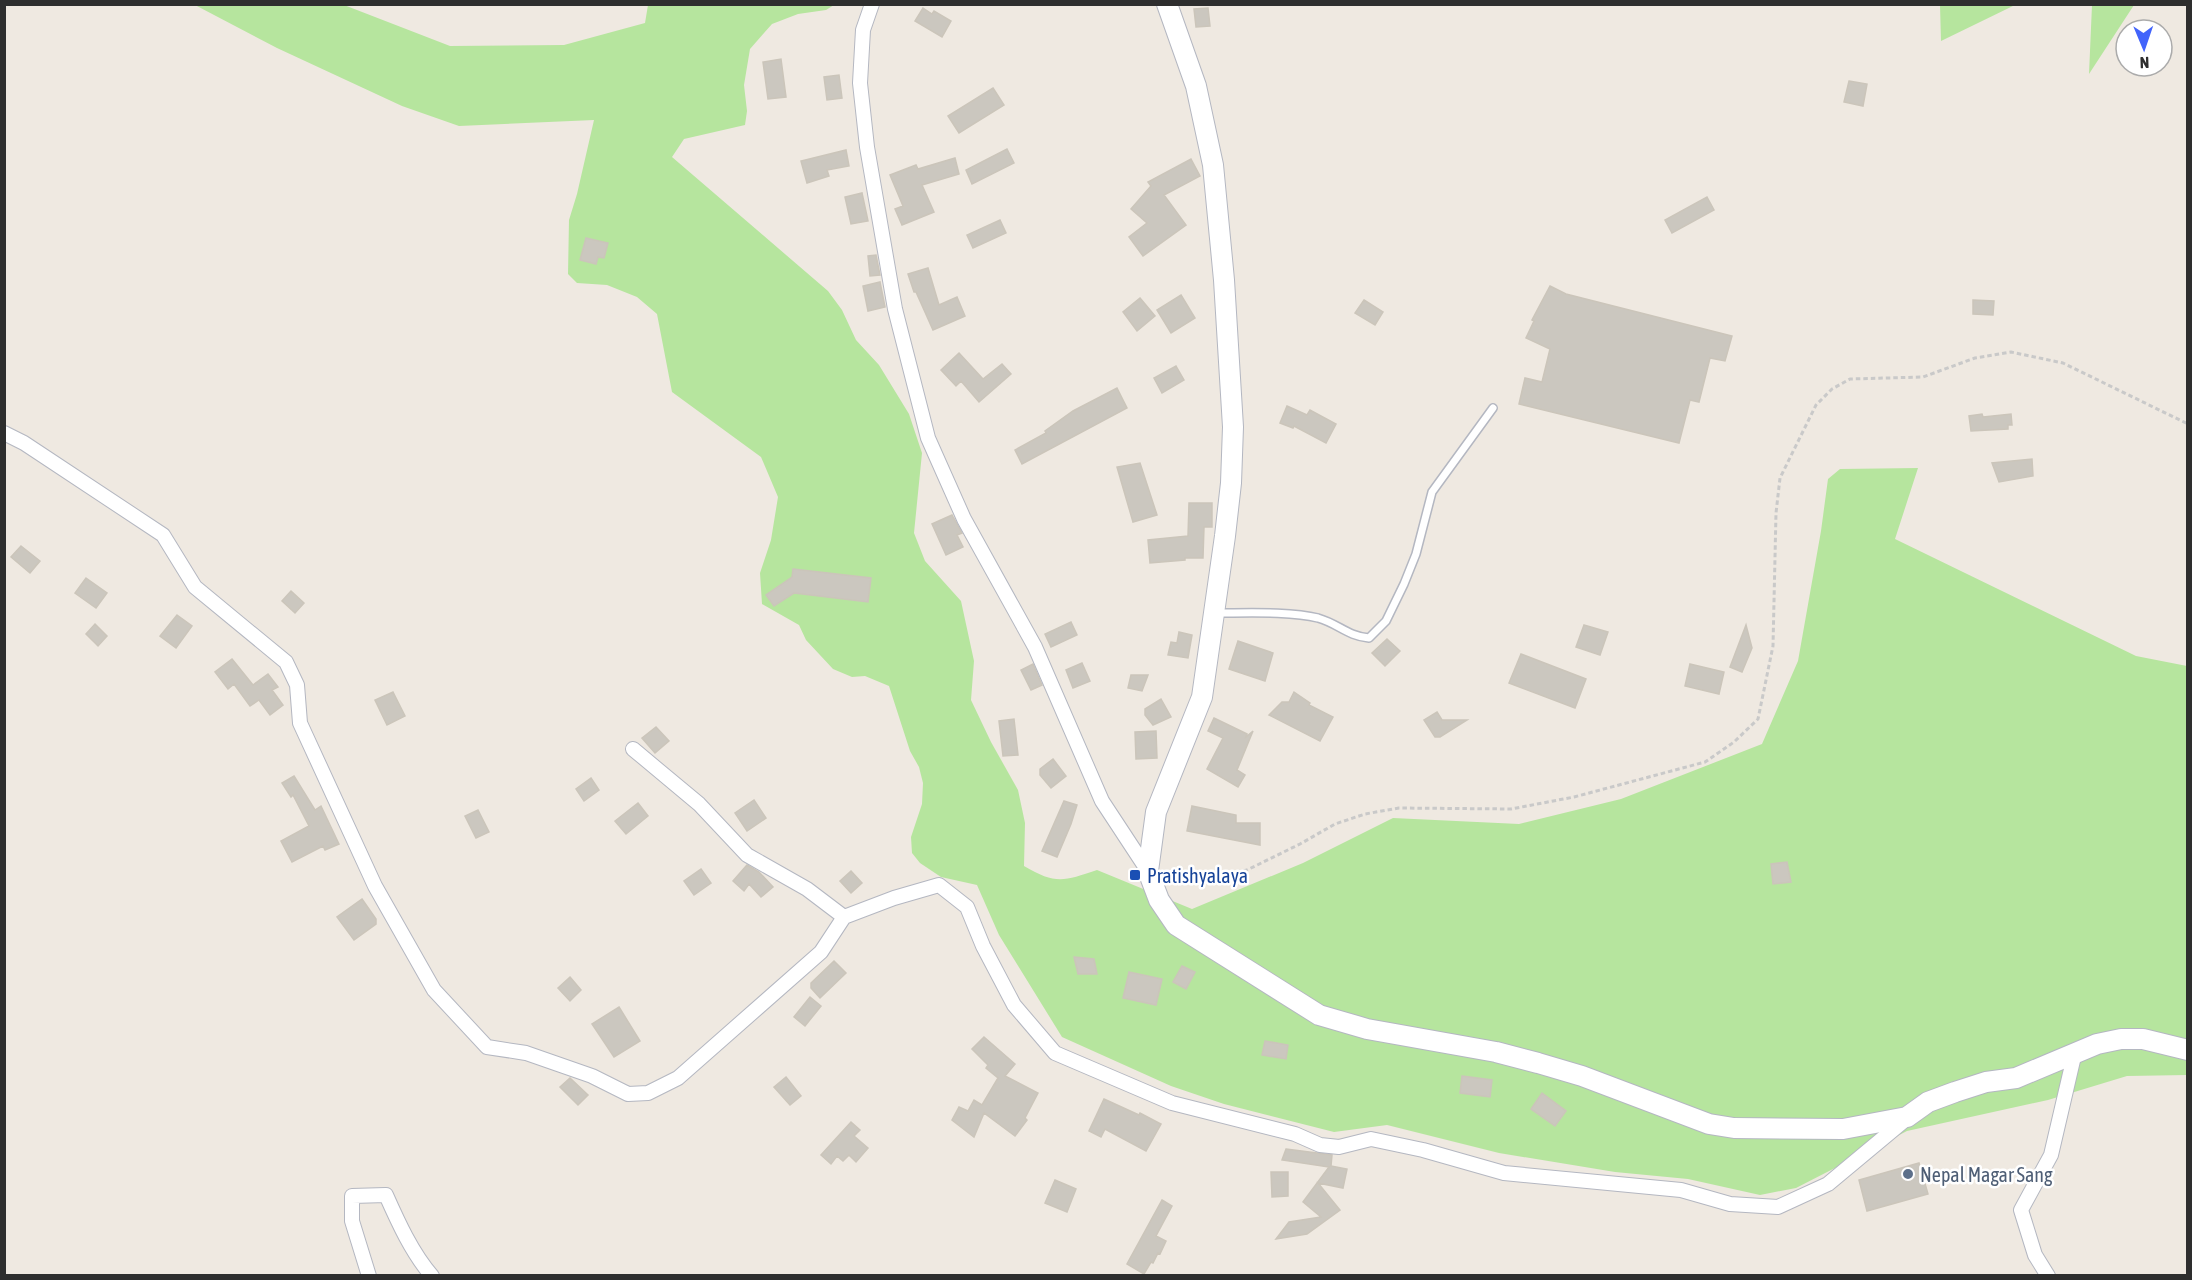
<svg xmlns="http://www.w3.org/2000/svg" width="2192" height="1280" viewBox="0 0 2192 1280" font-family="'Asap Condensed',sans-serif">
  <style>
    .green { fill: #b6e59e }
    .building { fill: #cbc7bf; stroke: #cbc5ba; stroke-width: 1.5 }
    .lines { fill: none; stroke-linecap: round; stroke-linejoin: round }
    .lane-casing { stroke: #b4b7c1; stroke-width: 10 }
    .street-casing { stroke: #b4b7c1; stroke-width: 16 }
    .secondary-casing { stroke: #b4b7c1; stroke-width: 22 }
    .path { stroke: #c9c9c9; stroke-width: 3; stroke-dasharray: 4.5 3; stroke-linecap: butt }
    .lane { stroke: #fff; stroke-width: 7 }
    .street { stroke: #fff; stroke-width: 14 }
    .secondary { stroke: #fff; stroke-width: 20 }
    .transit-dot { fill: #1a4fb4; stroke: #fff; stroke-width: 2 }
    .service-dot { fill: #5c6f8a; stroke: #fff; stroke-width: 2 }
    .labels { text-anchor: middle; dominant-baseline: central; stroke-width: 5; stroke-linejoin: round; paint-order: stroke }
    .transit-label { font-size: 20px; fill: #164399; stroke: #fff; text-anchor: start }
    .service-label { font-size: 20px; fill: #4e5e75; stroke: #fff; text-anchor: start }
  </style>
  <rect width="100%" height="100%" fill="#efe9e1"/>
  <path class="green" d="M195,5H344L450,46L564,45L645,23L648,5H834L826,10L798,14L772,24L750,49L744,85L747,111L745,125L684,139L672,157L828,291L842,310L856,340L879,365L909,414L922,453L914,533L925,561L961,601L974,661L971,700L991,742L1018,790L1025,823L1024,866C1056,885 1064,881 1097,870L1192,909L1303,863L1393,818L1519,824L1621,799L1762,744L1798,661L1821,531L1828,479L1840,469L1918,468L1895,539L2136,656L2187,666V1075L2127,1076L2048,1100L1907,1131L1796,1188L1760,1195L1688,1179L1615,1172L1499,1153L1387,1125L1334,1132L1224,1104L1171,1086L1062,1037L999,935L977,885L941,877L920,863L912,853L911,837L922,804L923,783L919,767L910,751L889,686L865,676L852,677L833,669L806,640L799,625L762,604L760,573L771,540L778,497L761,457L672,392L657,314L637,297L607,285L577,283L568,274L569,220L577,194L594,120L459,126L402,106L277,48Z
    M1940,5V4L2015,5L1941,41Z
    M2092,5H2134L2089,74Z"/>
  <path class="building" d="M923,8L932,14L934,11L951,21L942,37L915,21Z
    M1208,8L1210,26L1196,27L1194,9Z
    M781,59L786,97L768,99L763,62Z
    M839,75L842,98L827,100L824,77Z
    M1849,81L1867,84L1863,106L1844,102Z
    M993,88L1004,105L959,133L948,116Z
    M1007,149L1014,163L972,184L966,170Z
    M846,150L849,166L827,170L829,176L807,183L801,161Z
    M955,158L959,174L922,185L934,212L902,225L895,209L903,206L890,175L916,165L918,169Z
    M1191,159L1200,176L1164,195L1186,225L1143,256L1129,237L1147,223L1131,209L1151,186L1148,182Z
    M862,193L868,221L851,224L845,197Z
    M1707,197L1714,210L1672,233L1665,220Z
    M1000,220L1006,233L973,248L967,235Z
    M586,238L608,243L604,258L598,257L596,264L580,260Z
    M876,255L880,275L870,276L868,256Z
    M928,268L939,305L957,297L965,316L933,330L916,292H914L908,274Z
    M880,282L885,307L868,311L863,286Z
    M1550,286L1566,294L1732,336L1725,361L1710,358L1699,402L1690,400L1679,443L1519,404L1525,378L1542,382L1550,349L1526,338L1534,321L1532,320Z
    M1181,295L1195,318L1171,333L1157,310Z
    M1140,298L1155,316L1137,331L1123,312Z
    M1364,300L1383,312L1375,325L1355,313Z
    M1973,300L1994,301L1993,315L1973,314Z
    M959,353L983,379L1002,364L1011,374L979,402L961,381L956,386L941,370Z
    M1176,366L1184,380L1162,393L1154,378Z
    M1117,388L1127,408L1022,464L1015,450L1046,433L1045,431L1073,411Z
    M1287,406L1307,415L1310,410L1336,424L1326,443L1294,426L1293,428L1280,423Z
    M1982,414L1983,417L2011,414L2012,425H2008V429L1971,431L1969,416Z
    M2032,459L2033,476L1999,482L1992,463Z
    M1140,463L1157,515L1133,522L1117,467Z
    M1189,503H1212V527H1204L1203,558H1185V560L1150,563L1148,540L1188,536Z
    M952,515L962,533L957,535L963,547L946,555L932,524Z
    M21,546L40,561L30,573L11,557Z
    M793,569L871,578L868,602L794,593L774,606L766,595L792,577Z
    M86,578L107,593L96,608L75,593Z
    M291,591L304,603L295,613L282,601Z
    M177,615L192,626L176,648L160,636Z
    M1071,622L1077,635L1051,647L1045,634Z
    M95,624L107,636L98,646L86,634Z
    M1584,625L1608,632L1600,655L1576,647Z
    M1746,625L1752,648L1742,672L1730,667Z
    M1179,632L1192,635L1188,658L1168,655L1171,642L1177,643Z
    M1387,639L1400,651L1385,666L1372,653Z
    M1238,641L1273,653L1265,681L1229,669Z
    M1521,654L1586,679L1575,708L1509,683Z
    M232,659L253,685L268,674L278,687L272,690L283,705L270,715L259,700L250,706L234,684L228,689L215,672Z
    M1082,663L1090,681L1073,688L1066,670Z
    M1033,664L1042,685L1031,690L1021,670Z
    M1690,664L1724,672L1719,694L1685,686Z
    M1131,675H1148L1142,691L1128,688Z
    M393,692L405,716L387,725L375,700Z
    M1294,692L1310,703L1309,705L1333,717L1320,741L1269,715L1282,702H1289Z
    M1161,699L1171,717L1153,725L1145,715V709Z
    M1437,712L1442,720H1467L1440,737H1435L1424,720Z
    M1214,718L1247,734L1246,737L1253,731L1237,770L1245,775L1238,787L1207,769L1223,738L1208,731Z
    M1014,719L1018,755L1003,756L999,721Z
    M656,727L669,741L655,753L642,738Z
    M1156,731L1157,758L1136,759L1135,732Z
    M1053,759L1066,776L1051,788L1040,775V769Z
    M294,776L315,810L321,806L339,844L325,850L323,846L292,862L281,841L309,826L293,795L291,797L282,783Z
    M591,778L599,790L584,801L576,789Z
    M754,800L766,818L747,831L735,813Z
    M1064,801L1077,805L1071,824L1057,857L1042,851Z
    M638,803L648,816L626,834L615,821Z
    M1192,806L1236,815V823H1260V845L1187,831Z
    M478,810L489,832L476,838L465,816Z
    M1787,862L1791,882L1773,884L1771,864Z
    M747,865L759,872L773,887L761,897L749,884L744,891L733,881Z
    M701,869L711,883L694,895L684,881Z
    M851,871L862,883L851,893L840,881Z
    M362,899L376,919V924L354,940L337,917Z
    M1074,957L1094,959L1097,974H1078Z
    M834,961L846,973L820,998L811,988V983Z
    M1182,966L1195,972L1186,989L1173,982Z
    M1129,972L1162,979L1156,1005L1123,998Z
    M570,977L581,990L570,1001L558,988Z
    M810,997L821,1006L805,1026L794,1017Z
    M619,1007L640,1041L614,1057L592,1024Z
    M984,1037L1015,1064L1005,1076L1038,1093L1025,1118L1027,1120L1015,1136L984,1113L974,1137L952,1120L959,1107L968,1111L974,1100L982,1105L998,1078L986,1068L988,1065L972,1049Z
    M1265,1041L1288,1045L1286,1059L1262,1055Z
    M1462,1076L1492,1080L1490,1097L1460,1093Z
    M786,1077L801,1096L790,1105L774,1087Z
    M570,1078L588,1095L578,1105L560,1087Z
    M1542,1093L1566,1111L1555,1126L1531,1109Z
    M1104,1099L1139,1115L1140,1113L1161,1124L1146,1151L1105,1129L1101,1137L1089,1131Z
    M851,1122L860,1130L854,1136L868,1148L856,1162L849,1155L843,1161L837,1156L831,1164L821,1155Z
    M1286,1149L1332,1155L1331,1166L1347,1169L1343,1188L1318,1183L1340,1210L1307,1234L1276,1239L1289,1222L1321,1217L1303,1202L1329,1167L1282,1160Z
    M1919,1163L1928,1194L1867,1211L1859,1180Z
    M1271,1172H1288V1196L1272,1197Z
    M1055,1180L1076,1189L1067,1212L1045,1203Z
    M1162,1200L1172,1206L1156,1236L1166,1241L1160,1254L1158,1253L1153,1263L1151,1262L1144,1274L1127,1264Z"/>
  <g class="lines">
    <defs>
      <path id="lane" d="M1217,613C1246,613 1291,611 1318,618C1339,624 1347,636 1369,638L1386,621L1404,584L1416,554L1432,492L1493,408"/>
      <path id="street" d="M872,4L863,30L860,83L867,147L895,309L928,438L964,519L1035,647L1102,801L1148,871
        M4,433L24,443L163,535L195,587L286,662L297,685L300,723L375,886L434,990L487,1047L526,1053L592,1076L628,1094L648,1093L678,1078L821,952L844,917L894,898L939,885L967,907L983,946L1014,1005L1055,1053L1172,1103L1295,1134L1320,1145L1339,1147L1371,1139L1423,1150L1504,1173L1681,1190L1730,1204L1778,1207L1828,1184L1906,1119
        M633,749L699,804L747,855L807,889L844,917
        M369,1276L352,1221V1196L386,1195C398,1222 412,1253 432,1276
        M2048,1276L2035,1255L2021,1210L2051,1155L2075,1052"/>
      <path id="secondary" d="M1167,4L1196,86L1213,165L1224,280L1233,427L1231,483L1225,536L1202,697L1156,812L1148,871L1159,900L1176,925L1319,1015L1367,1029L1496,1052L1538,1063L1582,1076L1709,1124L1734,1128L1843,1129L1907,1117L1928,1102L1955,1092L1986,1082L2016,1078L2097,1044L2121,1039H2143L2188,1050"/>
    </defs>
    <use href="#lane" class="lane-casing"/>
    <use href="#street" class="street-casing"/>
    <use href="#secondary" class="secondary-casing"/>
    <path class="path" d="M1169,878L1214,876L1247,870L1300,844L1335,824L1365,814L1399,808L1511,809L1574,797L1705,762L1734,742L1758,719L1773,646L1776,513L1780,478L1816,405L1832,389L1850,379L1923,377L1975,358L2011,352L2063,363L2188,424"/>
    <use href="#lane" class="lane"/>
    <use href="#street" class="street"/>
    <use href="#secondary" class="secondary"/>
  </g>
  <rect class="transit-dot" x="1129" y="869" width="12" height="12" rx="3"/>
  <circle class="service-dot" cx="1908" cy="1174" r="6"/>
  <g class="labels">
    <g class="transit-label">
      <text x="1147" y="875">Pratishyalaya</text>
    </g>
    <g class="service-label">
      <text x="1920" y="1174">Nepal Magar Sang</text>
    </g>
  </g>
  <rect width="2192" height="1280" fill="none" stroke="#2e2e2e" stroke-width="12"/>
  <g transform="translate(2144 48) rotate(178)"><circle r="28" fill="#ffffff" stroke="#ababab" stroke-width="1.5"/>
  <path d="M0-4.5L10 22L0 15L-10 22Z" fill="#4264fb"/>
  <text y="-9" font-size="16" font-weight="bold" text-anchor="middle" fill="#2e2e2e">N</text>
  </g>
</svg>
